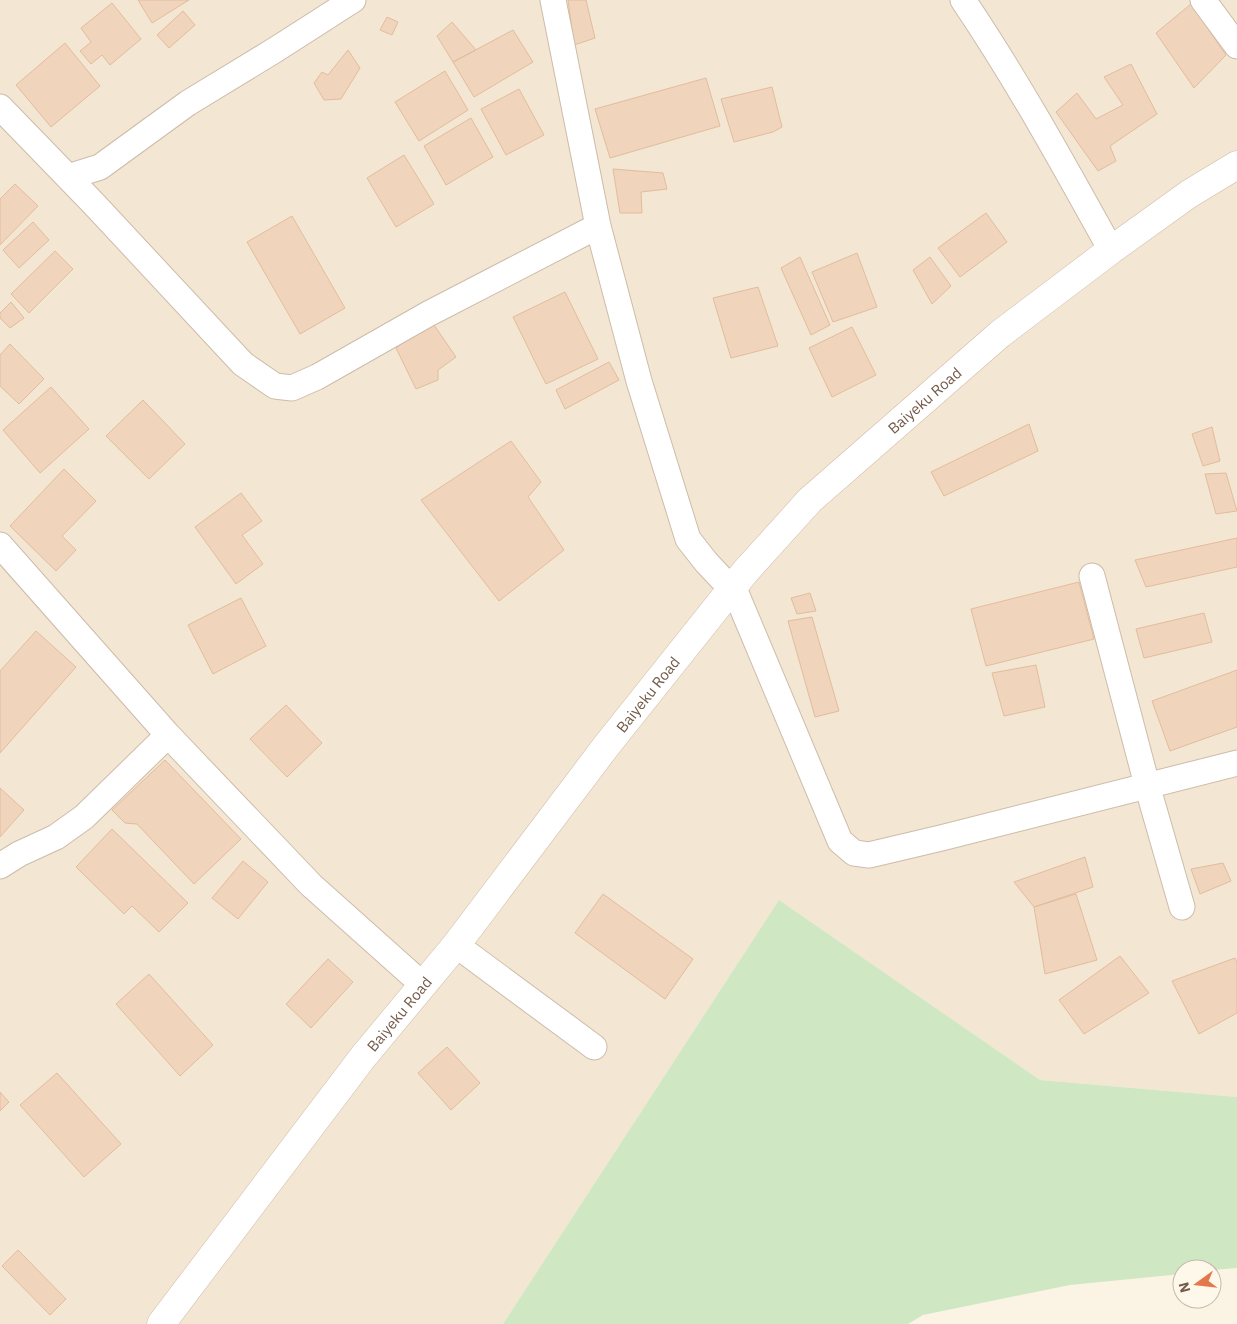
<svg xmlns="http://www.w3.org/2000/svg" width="1237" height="1324" viewBox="0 0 1237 1324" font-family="'IBM Plex Sans',sans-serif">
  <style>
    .residential { fill: #f3e6d2 }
    .green { fill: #cfe8c3 }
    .building { fill: #f0d4bc; stroke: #e2bc9d }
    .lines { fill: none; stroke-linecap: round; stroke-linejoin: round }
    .minor-casing { stroke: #cdbcaa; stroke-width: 27 }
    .secondary-casing { stroke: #cfbca8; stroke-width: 29 }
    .minor { stroke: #fff; stroke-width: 25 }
    .secondary { stroke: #fff; stroke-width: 28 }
    .labels { text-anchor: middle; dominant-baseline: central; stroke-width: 4; stroke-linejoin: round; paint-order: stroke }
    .street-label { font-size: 15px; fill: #735b4a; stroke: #fef8ea }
  </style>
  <rect width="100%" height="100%" fill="#fbf4e4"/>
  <path class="residential" d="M0,0H1237V1097L1040,1080L779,900L503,1324H0Z"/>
  <path class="green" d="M779,900L1040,1080L1237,1097V1268L1212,1270V1269H1182V1274L1070,1285L923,1315L908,1324H503Z"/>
  <path class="building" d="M138,0H189L152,23Z
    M568,0H586L595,38L574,45Z
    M112,3L141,39L110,65L102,55L91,64L80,51L91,42L81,28Z
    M1191,4L1226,55L1194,88L1156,33Z
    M183,11L195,25L169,48L157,35Z
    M387,17L398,22L392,35L380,30Z
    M452,22L476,50L453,62L437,36Z
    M513,30L533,62L474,97L453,62Z
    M65,43L100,86L51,127L16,85Z
    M348,50L360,68L341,99L324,100L314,83L322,72L328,75Z
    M1131,64L1157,114L1110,146L1116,161L1098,171L1056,112L1077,93L1096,119L1123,105L1104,77Z
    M445,71L468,110L419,141L395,102Z
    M706,78L720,126L610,158L595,109Z
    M772,87L782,127L773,132L734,142L721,99Z
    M519,89L544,135L506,155L481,109Z
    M471,118L493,157L446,185L424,146Z
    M404,155L434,204L396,227L367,178Z
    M613,169L663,173L667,189L641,192L642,213H620Z
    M15,184L38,206L0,245V199Z
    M986,213L1007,242L960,277L938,248Z
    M292,216L345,308L300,334L247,242Z
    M33,222L49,240L19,268L3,250Z
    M55,251L73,269L29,313L11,294Z
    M857,253L877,307L833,322L812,272Z
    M800,257L830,325L811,335L781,268Z
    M930,257L951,286L932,304L913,270Z
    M758,287L778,346L731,358L713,298Z
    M565,292L598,359L546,384L513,317Z
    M11,302L24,318L10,328L0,318V313Z
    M432,322L456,357L438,370V380L416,389L396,348Z
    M852,327L876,375L832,397L809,348Z
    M10,344L44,379L19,404L0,386V355Z
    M609,362L619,380L565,409L556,390Z
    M51,387L89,429L40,473L3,430Z
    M143,400L185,444L149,479L106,436Z
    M1029,424L1038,451L944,496L931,472Z
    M1212,427L1220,461L1203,466L1192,434Z
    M511,441L541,482L528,497L564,550L499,601L421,500Z
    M64,469L96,501L62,536L76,550L56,571L10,526Z
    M1226,473L1237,511L1216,514L1205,474Z
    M241,493L262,521L242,535L263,564L236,584L195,527Z
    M1237,538V567L1146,587L1135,560Z
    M1079,582L1094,639L986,666L971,609Z
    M810,593L816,611L797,614L791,598Z
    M241,598L266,646L213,674L188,625Z
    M1204,613L1212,642L1144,658L1136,629Z
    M812,617L839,711L815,717L788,621Z
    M36,631L76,667L0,753V671Z
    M1036,665L1045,707L1004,716L992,673Z
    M1237,670V727L1170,751L1152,701Z
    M286,705L322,743L287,777L250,739Z
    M165,760L241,839L194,884L137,824L125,823L112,810Z
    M0,788L24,810L0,837Z
    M112,829L188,903L159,932L132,906L124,914L76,867Z
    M1085,857L1093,887L1034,907L1014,882Z
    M243,861L268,882L238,919L212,898Z
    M1223,863L1231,881L1200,894L1191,869Z
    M603,894L693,959L665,999L575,933Z
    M1076,894L1097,960L1045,974L1034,907Z
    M1120,956L1149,993L1084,1034L1059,1000Z
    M1235,958L1237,962V1013L1199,1034L1172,981Z
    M328,959L353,982L311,1028L286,1004Z
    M149,974L213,1045L180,1076L116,1004Z
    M447,1047L480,1083L451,1110L418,1073Z
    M57,1073L121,1144L84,1177L20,1105Z
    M0,1092L9,1102L0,1111Z
    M18,1250L66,1299L50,1315L2,1266Z"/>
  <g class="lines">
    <defs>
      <path id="minor" d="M553,0L598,226L639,381L688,539L706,562L721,578L733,586L840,841L854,853L869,855L941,838L1237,763
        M963,0C1017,80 1064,165 1111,250
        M1203,0L1237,46
        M0,107L94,204L243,364L275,386L292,388L317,377L428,314L598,226
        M68,177L100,167L188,103L275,50L353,0
        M0,545L168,735L311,885L423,985
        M1092,576L1147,785L1182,907
        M0,866L19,854L56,837L84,817L168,735
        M456,945L594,1047"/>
      <g id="secondary">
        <path id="s1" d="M161,1324L363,1057L456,945L607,745L745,572L810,500L1000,334L1111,250L1189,194L1237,165"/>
      </g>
    </defs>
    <use href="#minor" class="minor-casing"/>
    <use href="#secondary" class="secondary-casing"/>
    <use href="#minor" class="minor"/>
    <use href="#secondary" class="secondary"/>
  </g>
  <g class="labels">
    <g class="street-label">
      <text stroke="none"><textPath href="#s1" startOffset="1201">Baiyeku Road</textPath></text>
      <text stroke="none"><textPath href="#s1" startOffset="796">Baiyeku Road</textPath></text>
      <text stroke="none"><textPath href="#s1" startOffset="391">Baiyeku Road</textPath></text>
    </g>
  </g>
  <g transform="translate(1197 1284) rotate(255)"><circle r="24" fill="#fef8ea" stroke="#c6b9aa"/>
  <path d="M0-4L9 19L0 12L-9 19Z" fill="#e2784c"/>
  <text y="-8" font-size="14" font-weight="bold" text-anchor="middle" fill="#735b4a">N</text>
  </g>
</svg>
